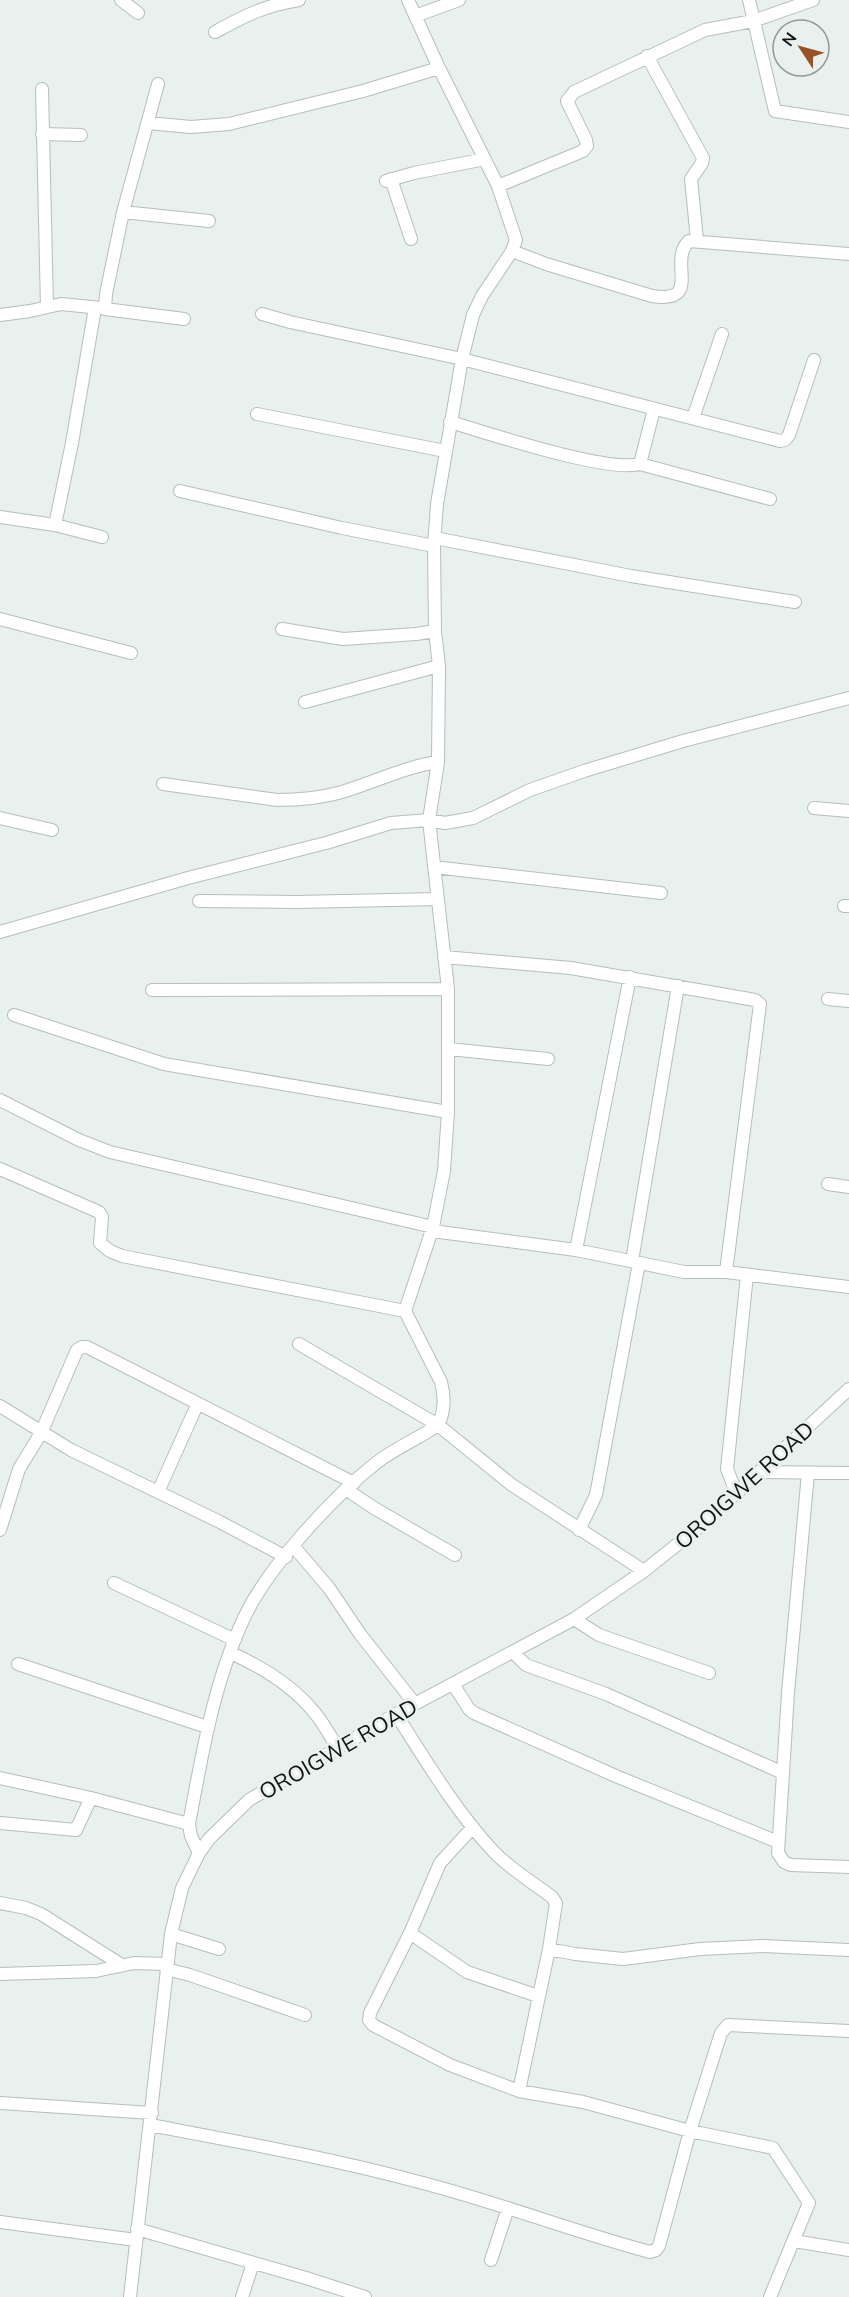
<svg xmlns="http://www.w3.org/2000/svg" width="849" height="2297" viewBox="0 0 849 2297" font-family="Mulish,sans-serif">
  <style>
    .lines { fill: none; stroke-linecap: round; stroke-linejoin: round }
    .minor-casing { stroke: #b6bebb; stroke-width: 14 }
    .minor { stroke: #fff; stroke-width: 12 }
    .labels { text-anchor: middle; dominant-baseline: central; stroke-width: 6; stroke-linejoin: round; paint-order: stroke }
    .street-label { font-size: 22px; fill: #111412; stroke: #e8f1ed }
  </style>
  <rect width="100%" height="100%" fill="#e8f1ed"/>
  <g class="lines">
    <defs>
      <path id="minor" d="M121,0L138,13
        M749,0L775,111L849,122
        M415,16L459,0
        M215,32C244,16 266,5 299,0
        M647,56L703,158L702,163L691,179L697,240
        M158,84L123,212L106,294L105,309L184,319
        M42,89L47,307
        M148,123L191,127L229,124L363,91L439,68
        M42,134L81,135
        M391,179L411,239
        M386,181L414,173L485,159
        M498,186L583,151L587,146L586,140L567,101L574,92L705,30L753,21L813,0
        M123,212L209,221
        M512,251L546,264L652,296C704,304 667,261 689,241L849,254
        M262,314L290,322L462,359L780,441L785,440L789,435L814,360
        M0,315L30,311L61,304L101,308
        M257,414L445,451
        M693,418L722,334
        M450,422C488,433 607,473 640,464L654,409
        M640,464L770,499
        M180,491L342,528L434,546
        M0,517L55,525L102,537
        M55,525L72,443L95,308
        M435,538L631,576L795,602
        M0,619L131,653
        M282,629L343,639L416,634L435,631
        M305,702L439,666
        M163,784L277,800C299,800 321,798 342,792C375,782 404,767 438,762
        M814,808L849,811
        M0,818L52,830
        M434,867L661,893
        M199,901L297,902L437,899
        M844,906H849
        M0,932L188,878L326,843L391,823L429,820L445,823L473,818L530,790L584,771L683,741L849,698
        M444,957L571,968L755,1000L760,1004L726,1272
        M152,990L448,989
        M828,999L849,1001
        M14,1015L164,1064L448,1112
        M449,1049L548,1059
        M0,1100L79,1140L110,1152L433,1227
        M0,1169L99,1212L102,1217L100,1243L110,1251L122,1256L405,1311
        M828,1184L849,1187
        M432,1231L576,1250L684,1272H726L849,1287
        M576,1250L630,977
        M632,1261L678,986
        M299,1344L438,1425L512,1485L644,1571
        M0,1406L71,1450L218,1521L286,1557
        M758,1472L849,1473
        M808,1473L788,1693L778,1853L784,1862L791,1865L849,1867
        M347,1490L374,1508L455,1555
        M158,1492L197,1405
        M736,1492L727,1469L747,1275
        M0,1530L19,1469L41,1433L77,1350L82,1347H87L354,1483
        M579,1530L596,1495L639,1263
        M294,1547L329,1588L360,1634L415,1704
        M114,1583L235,1640
        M574,1619L599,1635L709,1673
        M513,1652L526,1665L606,1694L783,1773
        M231,1653C262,1667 292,1685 314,1712C323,1722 330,1736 337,1747
        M18,1664L207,1727
        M453,1684L469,1709L474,1713L618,1777L778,1842
        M396,1714C426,1761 455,1810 493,1851C510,1869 532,1882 552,1897L556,1903L549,1949L519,2091
        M0,1778L91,1798L189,1824
        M0,1823L76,1830L91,1798
        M473,1827L440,1863L410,1933L370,2013L369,2020L373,2025L450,2065L519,2091L583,2102L690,2131L773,2148L809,2203L770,2297
        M199,1853L191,1836L189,1824C202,1754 214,1682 244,1618C267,1568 333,1497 376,1463C395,1448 418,1439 438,1425C445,1411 445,1397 441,1382L405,1311L433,1227L444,1171L448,1112V989L429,820L438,762L439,666L435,631L434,546L437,504L462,359L473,315L482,296L512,251L516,240L498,186L439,68L408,0
        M0,1903L26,1908L41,1914L120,1964
        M410,1933L467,1972L538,1996
        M171,1934L219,1949
        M549,1949L575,1954L623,1959L700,1949L763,1946L849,1950
        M166,1969L190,1975L305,2015
        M0,1974L96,1971L134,1963L166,1964
        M0,2103L152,2113
        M150,2125C240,2142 330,2158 419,2182C497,2202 572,2231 650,2252L656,2250L659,2246L690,2131L721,2033L728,2025L849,2031
        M0,2222L136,2240
        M137,2229L306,2278L365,2297
        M794,2241L849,2250
        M491,2260L508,2208
        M130,2297L171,1934L182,1888L199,1853L209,1839L249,1800L396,1714L574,1619L644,1571L704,1523L849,1389
        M242,2297L253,2263"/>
    </defs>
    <use href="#minor" class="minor-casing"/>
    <use href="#minor" class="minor"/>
  </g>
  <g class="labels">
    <g class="street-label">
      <text transform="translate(744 1485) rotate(-42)">OROIGWE ROAD</text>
      <text transform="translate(338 1749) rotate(-30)">OROIGWE ROAD</text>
    </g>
  </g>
  <g transform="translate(801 48) rotate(306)"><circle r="28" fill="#e8f1ed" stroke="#929995" stroke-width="1.5"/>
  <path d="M0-4.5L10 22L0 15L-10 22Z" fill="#975227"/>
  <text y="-9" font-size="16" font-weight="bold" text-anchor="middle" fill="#111412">N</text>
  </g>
</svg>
